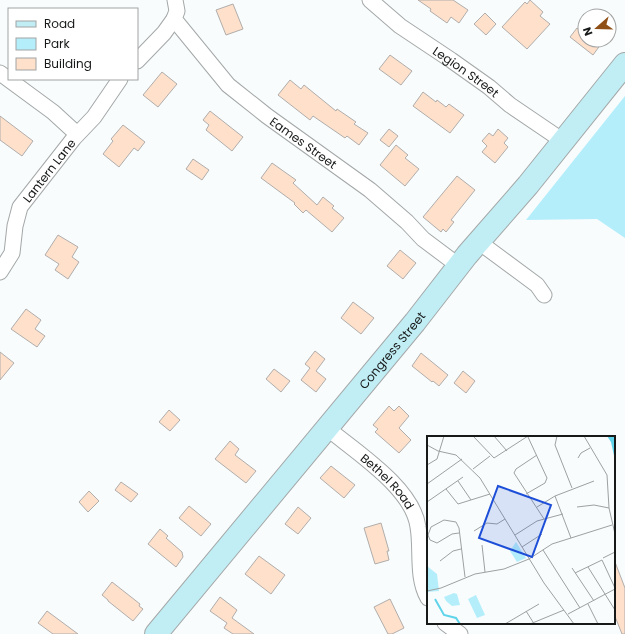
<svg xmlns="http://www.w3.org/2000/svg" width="625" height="634" viewBox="0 0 625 634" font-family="Poppins,sans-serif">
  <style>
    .green { fill: #b5eefb }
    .building { fill: #fee0cb; stroke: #b0adab }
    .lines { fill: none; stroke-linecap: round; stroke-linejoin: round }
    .street-casing { stroke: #a4a8a8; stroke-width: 17 }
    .secondary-casing { stroke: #a4a8a8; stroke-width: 24 }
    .street { stroke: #fff; stroke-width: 15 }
    .secondary { stroke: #c1eef5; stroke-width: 22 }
    .labels { text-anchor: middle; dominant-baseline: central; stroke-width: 4; stroke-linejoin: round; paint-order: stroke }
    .street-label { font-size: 12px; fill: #171818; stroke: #fff }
    .inset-river { fill: none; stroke: #60d4ea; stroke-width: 2 }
    .inset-road { fill: none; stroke: #9ea1a1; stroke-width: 1 }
    .view { fill: #1d4ed8; fill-opacity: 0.15; stroke: #1d4ed8; stroke-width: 2 }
    .inset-edge { fill: none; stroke: #171818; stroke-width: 2 }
  </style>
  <rect width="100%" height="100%" fill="#f8fcfd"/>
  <path class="green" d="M625,96V238L597,219L526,220Z"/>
  <path class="building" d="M418,0H453L468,10L459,23L451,17L447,23L430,11L431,9Z
    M530,0L543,12L540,16L550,24L527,49L502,27L525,2L527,4Z
    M233,4L243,29L226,35L216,10Z
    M485,13L496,24L486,35L474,24Z
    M577,28L585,34V40H604L593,55L570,37Z
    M390,55L412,71L401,85L379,69Z
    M162,72L177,84L158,107L143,95Z
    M290,80L301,89L304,85L336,111L337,109L356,122L354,124L368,133L359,145L347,136L345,138L313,116L310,120L278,95Z
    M423,92L436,102L437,100L446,107L449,104L464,115L450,133L413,106Z
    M210,111L243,137L232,151L206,130L209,125L203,120Z
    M0,116L33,141L22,156L0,140Z
    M123,125L145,142L138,151L134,148L119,167L103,154L113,141L111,139Z
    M389,129L398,136L389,147L380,140Z
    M498,129L508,138L504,143L508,147L495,163L482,152L487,146L482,141L489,133L493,136Z
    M396,145L408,155L405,158L419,169L405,186L380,165Z
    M193,159L209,170L202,180L186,169Z
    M272,163L296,180L293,183L317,205L323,197L334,206L332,208L344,218L332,232L306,210L303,213L294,204L295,203L261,178Z
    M457,176L475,190L451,220L454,222L446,232L443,229L441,232L423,217Z
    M58,235L78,247L72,257L79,262L68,279L55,270L59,264L45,255Z
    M400,250L416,263L403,279L387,266Z
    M353,302L374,318L361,334L341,318Z
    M26,309L41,320L35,329L45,336L37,347L11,329Z
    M315,351L325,359L316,371L326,379L316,392L301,380L310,368L305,364Z
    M0,352L14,363L0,380Z
    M421,353L448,375L439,386L433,381L432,382L412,366Z
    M274,369L290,381L281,392L266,379Z
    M463,371L475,381L466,393L454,383Z
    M389,406L394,411L399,406L409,416L399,428L411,440L399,453L375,432L378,429L373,425Z
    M169,410L180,420L170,431L159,422Z
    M230,441L239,449L235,455L256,471L246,483L215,459Z
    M331,466L355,485L344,498L320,478Z
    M121,482L138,494L131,502L115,490Z
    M89,491L99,501L88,512L79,502Z
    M189,506L211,524L201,536L179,518Z
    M298,507L311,518L298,534L285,524Z
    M381,523L389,551H387L389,560L375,564L364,528Z
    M160,529L168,536L166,538L182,552L183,557L176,567L148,544Z
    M259,556L285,575L271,594L245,574Z
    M614,562H615L625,588V634H622L614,614Z
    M112,582L140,604L139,606L143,609L133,621L108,601V600L102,595Z
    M220,597L237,610L232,618L254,634H233L224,628L227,623L210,611Z
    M390,599L404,628L392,634H388L374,607Z
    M47,611L78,634H53L38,623Z"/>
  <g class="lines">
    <defs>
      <g id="street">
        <path id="s1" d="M175,0L177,11L174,19L228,85L267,116L370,190L407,222L423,239L459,266"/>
        <path id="s2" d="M370,0L400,26L451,60L489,87L510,105L563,141"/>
        <path d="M137,61L164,33L174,19"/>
        <path d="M0,73L53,112L77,134"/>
        <path d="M479,242L537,285L544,295"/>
        <path id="s3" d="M0,272L12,253L15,226L20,207L74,138L94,117L120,79"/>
        <path id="s4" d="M327,428C356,452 413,488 418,527C422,550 416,577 428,598"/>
        <path d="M445,623L460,634"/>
      </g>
      <g id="secondary">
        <path id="s5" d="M156,634L415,322L467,255L528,185L625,64"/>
      </g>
    </defs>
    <use href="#street" class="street-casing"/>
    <use href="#secondary" class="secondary-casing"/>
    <use href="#street" class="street"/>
    <use href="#secondary" class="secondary"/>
  </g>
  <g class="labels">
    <g class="street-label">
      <text stroke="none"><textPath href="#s2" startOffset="120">Legion Street</textPath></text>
      <text stroke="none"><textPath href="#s1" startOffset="200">Eames Street</textPath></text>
      <text stroke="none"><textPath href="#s3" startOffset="116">Lantern Lane</textPath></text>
      <text stroke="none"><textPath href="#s5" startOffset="369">Congress Street</textPath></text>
      <text stroke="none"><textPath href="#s4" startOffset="81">Bethel Road</textPath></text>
    </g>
  </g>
  <g transform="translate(427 436)">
    <rect width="188" height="188" fill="#f8fcfd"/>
    <path d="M89,106L99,122L90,126L83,115ZM0,130L10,138L12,155L0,156ZM27,157L30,158L33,169L25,170L19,165L17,161ZM49,159L58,179L50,182L41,163Z" fill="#b5eefb"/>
    <path d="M180,0H188V24L184,6Z" fill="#60d4ea"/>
    <path class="inset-river" d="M8,163L17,179L29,182L33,188"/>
    <path class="inset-road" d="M46,0L67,22L101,0M67,0L80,15M130,0L128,9L145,52M157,0L180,39L182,72L188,98M0,9L11,15L29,19L53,42L117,147L147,188M110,19L89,33L87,37L117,83M151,22L154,17L163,12M0,29L10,23L17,0M46,33L63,20M31,45L44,64M0,48L35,23M19,53L31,68L63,58M99,58L118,47L120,42L101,1M128,60L167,45M0,66L36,41M110,71L128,60L144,102M150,71L167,69L182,72M47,95L60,87L70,88L78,83M32,97L25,98L10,107L3,104L1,99L4,91L17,84L29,86L32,92L38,141M88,99L110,85L136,78M55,109L58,136M95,111L115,98M116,114L153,172M176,122L188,116M13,125L26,115L34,113M161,131L188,174M145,132L167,165M148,137L175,124L188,152M0,155L14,152L48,138L77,133L102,123L125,108L185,89M161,168L171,188M99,175L106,186M141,178L188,153M78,188L112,168M103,188L137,174"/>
    <path class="view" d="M71,50L124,69L105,121L52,102Z"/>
    <rect width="188" height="188" class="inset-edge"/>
  </g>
  <rect x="8" y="8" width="130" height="72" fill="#ffffff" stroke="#a2a3a3"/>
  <rect x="16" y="21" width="20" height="6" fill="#c1eef5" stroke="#a2a3a3"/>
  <text x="44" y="28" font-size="12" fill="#171818">Road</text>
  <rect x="16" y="38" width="20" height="12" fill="#b5eefb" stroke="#a2a3a3"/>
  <text x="44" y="48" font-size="12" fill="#171818">Park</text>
  <rect x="16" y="58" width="20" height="12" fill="#fee0cb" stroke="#a2a3a3"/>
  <text x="44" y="68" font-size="12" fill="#171818">Building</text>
  <g transform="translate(597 28) rotate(250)"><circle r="19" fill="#ffffff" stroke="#a2a3a3"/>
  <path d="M0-3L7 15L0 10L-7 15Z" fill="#8f5017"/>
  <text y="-6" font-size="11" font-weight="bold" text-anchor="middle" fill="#171818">N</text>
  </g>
</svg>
